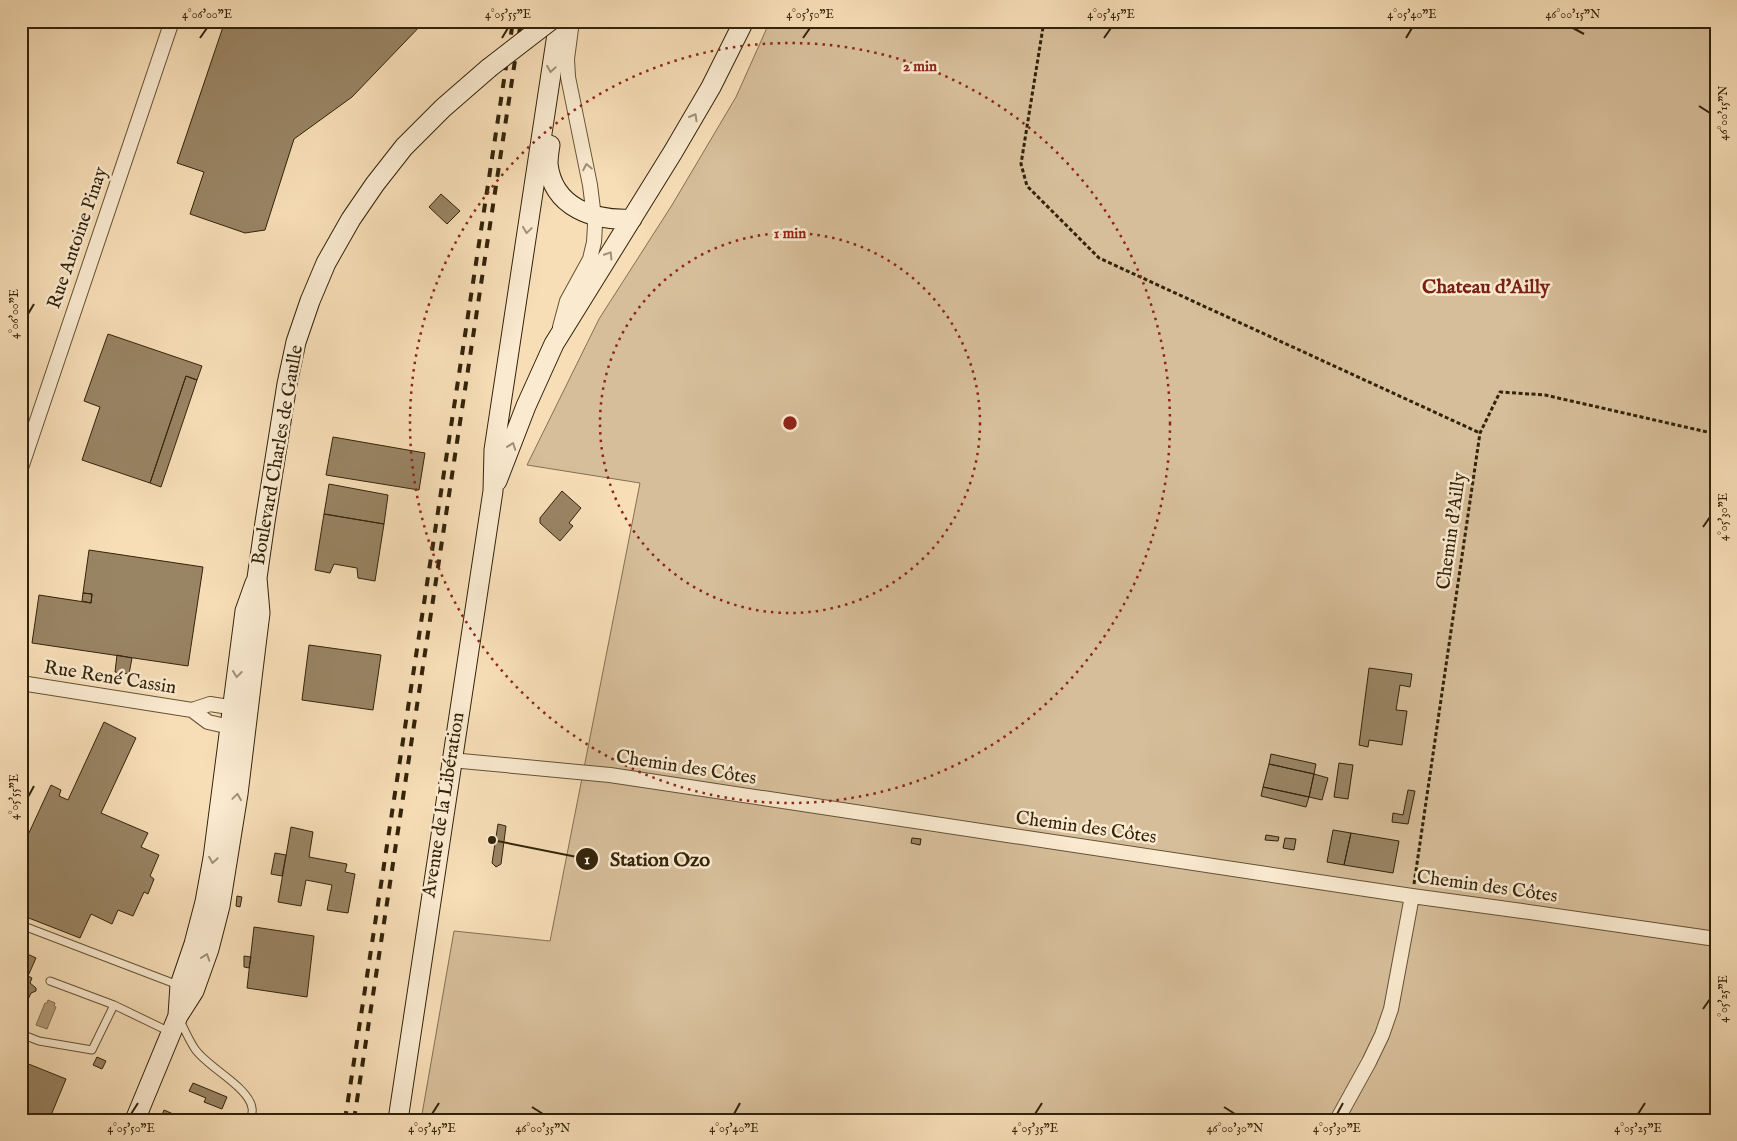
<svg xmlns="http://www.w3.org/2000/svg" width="1737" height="1141" viewBox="0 0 1737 1141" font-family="'IM FELL English',serif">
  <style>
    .green { fill: #d6be9a; stroke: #847052 }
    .water { fill: #b49e7c; stroke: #806d4e }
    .building { fill: #998464; stroke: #33230a }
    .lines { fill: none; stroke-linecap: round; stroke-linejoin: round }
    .lane-casing { stroke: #645235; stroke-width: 9 }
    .street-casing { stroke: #645235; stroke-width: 16 }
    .secondary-casing { stroke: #33230a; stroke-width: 21 }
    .path { stroke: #33230a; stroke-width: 3; stroke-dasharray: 4 2.5; stroke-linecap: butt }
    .lane { stroke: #faead0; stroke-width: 7 }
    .street { stroke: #faead0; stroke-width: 14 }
    .secondary { stroke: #faead0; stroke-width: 19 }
    .rail { stroke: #33230a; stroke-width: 4; stroke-dasharray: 9 9; stroke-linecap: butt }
    .secondary-bridge-casing { stroke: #33230a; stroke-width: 21; stroke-linecap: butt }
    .secondary-bridge { stroke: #faead0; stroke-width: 19 }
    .oneway { stroke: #a09077 }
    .ticks { fill: none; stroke: #33230a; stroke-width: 2 }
    .ring { fill: none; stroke: #8f2418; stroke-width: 2.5; stroke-dasharray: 2.5 5 }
    .labels { text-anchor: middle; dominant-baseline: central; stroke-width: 5; stroke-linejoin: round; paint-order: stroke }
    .street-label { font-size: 19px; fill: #33230a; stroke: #faead0 }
    .neighbourhood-label { font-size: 20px; font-weight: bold; fill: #7a1f14; stroke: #faead0 }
    .centre { fill: #8f2418; stroke: #faead0; stroke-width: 2.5 }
    .ring-label { font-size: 15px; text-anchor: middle; font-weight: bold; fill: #8f2418; stroke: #faead0; stroke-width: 5; stroke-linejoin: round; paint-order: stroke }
    .leader { fill: none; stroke: #33230a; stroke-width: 2 }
    .callout-dot { fill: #33230a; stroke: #faead0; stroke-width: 2 }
    .mark-label { font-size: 15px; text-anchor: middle; font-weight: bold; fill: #fff }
    .callout-label { font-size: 20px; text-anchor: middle; font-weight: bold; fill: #33230a; stroke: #faead0; stroke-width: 5; stroke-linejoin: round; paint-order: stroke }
    .neatline { fill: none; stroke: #33230a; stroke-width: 2 }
    .ticks-label { font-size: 12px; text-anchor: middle; fill: #33230a }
  </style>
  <rect width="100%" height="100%" fill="#f7deb7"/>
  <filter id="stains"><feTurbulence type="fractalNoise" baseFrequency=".004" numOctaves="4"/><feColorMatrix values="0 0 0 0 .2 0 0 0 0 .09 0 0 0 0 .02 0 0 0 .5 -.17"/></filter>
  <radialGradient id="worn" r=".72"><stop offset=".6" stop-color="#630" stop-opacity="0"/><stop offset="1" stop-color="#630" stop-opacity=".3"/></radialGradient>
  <path class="green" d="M770,21H1716V1120H421L454,931L550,941L640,483L527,465L599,319L672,205L736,97Z"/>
  <path class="water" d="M48,1000L55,1003L54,1006L56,1007L47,1029L36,1025L45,1003H47Z"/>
  <path class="building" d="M225,21H425L352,97L294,139L265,230L245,233L190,214L204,172L177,163Z
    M441,194L460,211L447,224L429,207Z
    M59,288L64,289L61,297L57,296Z
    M108,334L202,366L197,380L186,376L150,483L82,460L100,407L84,401Z
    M186,376L197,380L161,487L150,483Z
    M333,437L425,453L419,490L326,475Z
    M329,484L388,495L384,524L324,514Z
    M562,491L581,508L569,523L573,526L560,541L540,523V518Z
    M324,514L384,524L375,581L358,578L357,568L334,564L330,573L315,570Z
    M89,550L203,567L188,666L32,643L39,595L91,603L92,594L83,593Z
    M83,593L92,594L91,603L82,601Z
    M309,645L381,655L373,710L302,700Z
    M117,655L132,658L129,674L115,672Z
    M1369,668L1412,674L1410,687L1400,685L1396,710L1407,711L1402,745L1369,740L1368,747L1359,745Z
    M104,722L136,738L101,813L148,833L141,847L159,855L150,876L154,879L148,894L144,892L133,916L118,910L112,924L91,914L80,938L21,915V833L28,835L51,785L61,790L59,796L68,800Z
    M1271,754L1316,764L1314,774L1269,764Z
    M1339,763L1353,765L1348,799L1334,797Z
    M1269,764L1314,774L1309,797L1263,787Z
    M1314,774L1328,778L1322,800L1309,797Z
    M1263,787L1309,797L1306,807L1261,796Z
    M1408,790L1415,791L1408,824L1392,822L1393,813L1403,815Z
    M498,824L506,826L501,864L496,867L492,863Z
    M291,827L313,832L309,857L347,864L345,872L355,874L348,913L327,910L332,885L306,880L301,906L278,902Z
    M1333,830L1351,833L1344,865L1327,862Z
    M1351,833L1399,841L1393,873L1344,865Z
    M1266,835L1279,837L1278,841L1265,840Z
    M912,838L921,839L920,845L911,843Z
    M1285,838L1296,839L1294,850L1283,848Z
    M275,853L286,855L282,876L271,874Z
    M237,896L242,897L240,907L236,906Z
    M254,927L314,936L307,997L247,988Z
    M21,951L36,958L28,976L32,978L30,983L36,988V991L31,993L21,1015Z
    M244,956L251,957L249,968L244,967Z
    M97,1057L106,1061L102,1069L93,1065Z
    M21,1061L66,1079L49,1120H21Z
    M193,1083L227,1097L222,1109L204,1102L206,1098L189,1091Z
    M164,1110L187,1120H160Z"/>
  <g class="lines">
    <defs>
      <path id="lane" d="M21,925L178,985
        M50,981L114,1005
        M180,1021C185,1030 189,1040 195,1049C207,1067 249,1087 252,1108C253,1111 251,1116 251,1120
        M21,1034L39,1041L92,1050L114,1005L170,1032"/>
      <path id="street" d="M560,327L567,301L590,259L594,242L595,225L590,185L568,77L567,59L572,21
        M21,468L172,21
        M21,683L192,710L210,704L242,709
        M192,710L208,722L239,729
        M451,760L610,775L1412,896L1522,911L1716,939
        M1337,1120L1369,1062L1382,1035L1391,1009L1412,896"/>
      <path id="secondary" d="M550,145C549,151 548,158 548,164C553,208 594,221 632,219
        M497,481L526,406L554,344L673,152L711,87L744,21
        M178,1015L180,985L194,944L205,902L213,858L245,611L255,583
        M135,1120L178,1016L194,991L209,949L220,906L238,794L256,645L260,613L257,578L265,522L287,384L296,342L310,301L326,263L351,219L375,184L404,147L443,108L489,68
        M398,1120L493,491L494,450L559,21"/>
    </defs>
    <use href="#lane" class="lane-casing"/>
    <use href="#street" class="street-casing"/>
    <use href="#secondary" class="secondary-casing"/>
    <path class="path" d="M1044,21L1021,164L1027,186L1099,258L1480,433
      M1414,884L1480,433L1500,392L1545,395L1716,434"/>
    <use href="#lane" class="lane"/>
    <use href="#street" class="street"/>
    <use href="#secondary" class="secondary"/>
    <path class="rail" d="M345,1120L513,21
      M354,1120L521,21"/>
    <defs>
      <path id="secondary-bridge" d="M489,68L550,21"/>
    </defs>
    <use href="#secondary-bridge" class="secondary-bridge-casing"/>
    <use href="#secondary-bridge" class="secondary-bridge"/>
  </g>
  <defs><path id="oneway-chevron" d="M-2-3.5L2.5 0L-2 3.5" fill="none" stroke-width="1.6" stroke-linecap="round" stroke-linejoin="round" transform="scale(1.25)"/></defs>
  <g class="oneway">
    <use href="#oneway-chevron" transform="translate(551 69) rotate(99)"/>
    <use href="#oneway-chevron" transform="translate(694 117) rotate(-60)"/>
    <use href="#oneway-chevron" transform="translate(587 167) rotate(-101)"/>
    <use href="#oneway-chevron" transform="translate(527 230) rotate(98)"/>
    <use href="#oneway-chevron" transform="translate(609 255) rotate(-58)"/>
    <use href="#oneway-chevron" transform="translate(512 446) rotate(-70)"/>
    <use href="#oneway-chevron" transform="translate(237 674) rotate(97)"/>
    <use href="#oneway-chevron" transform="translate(237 797) rotate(-82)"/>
    <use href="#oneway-chevron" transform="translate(213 860) rotate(99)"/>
    <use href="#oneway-chevron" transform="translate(206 957) rotate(-71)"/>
  </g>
  <path class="ticks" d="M1573,28L1584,34M200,38L207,28M502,38L508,28M803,38L810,28M1104,38L1111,28M1406,38L1412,28M1699,106L1710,113M28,314L34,304M1703,527L1710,517M28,797L34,786M1703,1009L1710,999M532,1107L543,1114M1224,1107L1235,1114M131,1114L138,1103M432,1114L439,1103M734,1114L740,1103M1035,1114L1042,1103M1337,1114L1343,1103M1638,1114L1645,1103"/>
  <g class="ring">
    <circle cx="790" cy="423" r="190"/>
    <circle cx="790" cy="423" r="380"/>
  </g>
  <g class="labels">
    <g class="street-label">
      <text transform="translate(78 238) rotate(-71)">Rue Antoine Pinay</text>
      <text transform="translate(278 455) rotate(-80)">Boulevard Charles de Gaulle</text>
      <text transform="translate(1452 531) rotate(-82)">Chemin d'Ailly</text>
      <text transform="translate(110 678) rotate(9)">Rue René Cassin</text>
      <text transform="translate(686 768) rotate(9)">Chemin des Côtes</text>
      <text transform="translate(444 805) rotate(-81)">Avenue de la Libération</text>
      <text transform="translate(1086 828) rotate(8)">Chemin des Côtes</text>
      <text transform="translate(1487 887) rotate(8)">Chemin des Côtes</text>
    </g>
    <g class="neighbourhood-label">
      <text x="1486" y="287">Chateau d'Ailly</text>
    </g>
  </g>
  <circle cx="790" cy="423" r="8" class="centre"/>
  <g class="ring-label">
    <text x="920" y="71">2 min</text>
    <text x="790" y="238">1 min</text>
  </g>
  <path class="leader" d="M492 840L587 859"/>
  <g class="callout-dot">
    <circle cx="492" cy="840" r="5"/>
    <circle cx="587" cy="859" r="12"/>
  </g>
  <g class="mark-label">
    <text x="587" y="864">1</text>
  </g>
  <g class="callout-label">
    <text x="660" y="866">Station Ozo</text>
  </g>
  <rect width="1737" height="1141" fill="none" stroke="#f7deb7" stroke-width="55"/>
  <rect x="28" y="28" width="1682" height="1086" class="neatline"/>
  <g class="ticks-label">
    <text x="207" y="18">4°06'00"E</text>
    <text x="508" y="18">4°05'55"E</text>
    <text x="810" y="18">4°05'50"E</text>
    <text x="1111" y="18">4°05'45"E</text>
    <text x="1412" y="18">4°05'40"E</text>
    <text x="1573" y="18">46°00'15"N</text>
    <text transform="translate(1723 113) rotate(-90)" y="4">46°00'15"N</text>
    <text transform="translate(14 314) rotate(-90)" y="4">4°06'00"E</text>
    <text transform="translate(1723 517) rotate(-90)" y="4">4°05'30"E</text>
    <text transform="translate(14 797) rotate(-90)" y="4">4°05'55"E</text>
    <text transform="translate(1723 999) rotate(-90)" y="4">4°05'25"E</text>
    <text x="131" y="1132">4°05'50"E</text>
    <text x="432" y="1132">4°05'45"E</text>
    <text x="543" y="1132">46°00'35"N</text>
    <text x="734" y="1132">4°05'40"E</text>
    <text x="1035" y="1132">4°05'35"E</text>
    <text x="1235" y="1132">46°00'30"N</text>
    <text x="1337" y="1132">4°05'30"E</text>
    <text x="1638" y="1132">4°05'25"E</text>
  </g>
  <rect width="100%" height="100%" filter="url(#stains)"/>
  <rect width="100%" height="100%" fill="url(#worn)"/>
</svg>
